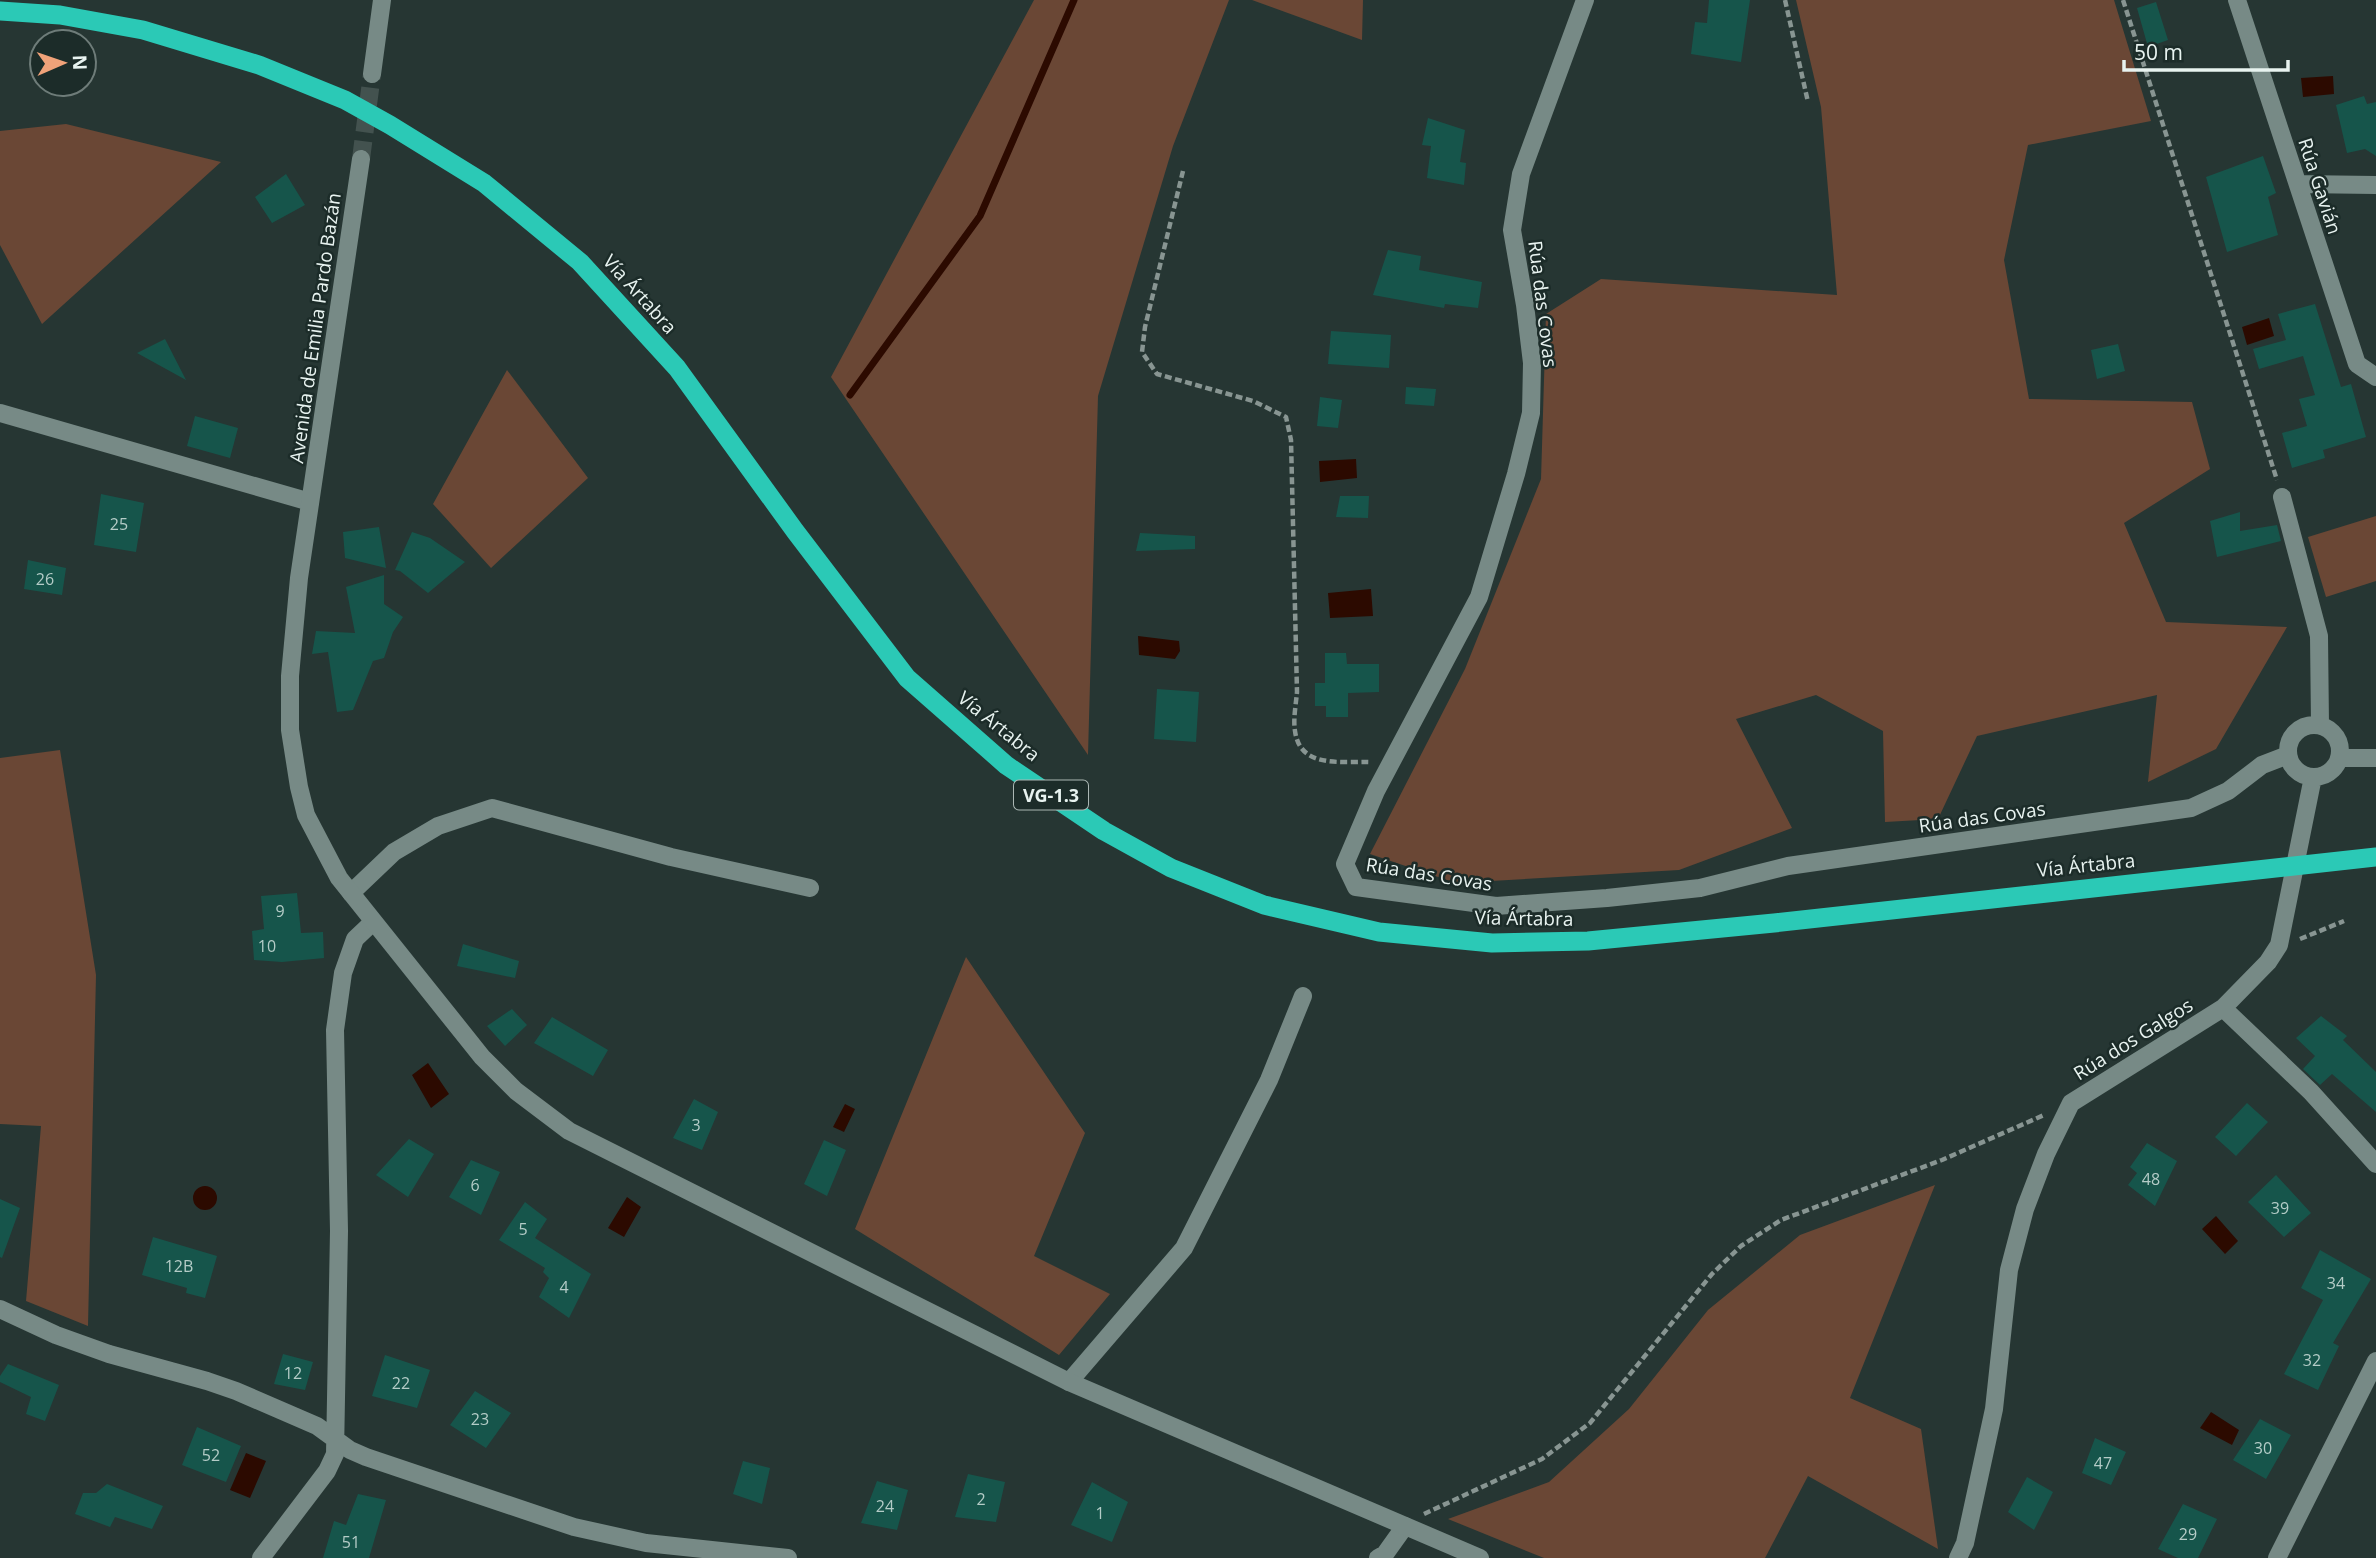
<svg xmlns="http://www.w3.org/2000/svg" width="2376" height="1558" viewBox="0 0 2376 1558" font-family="'Open Sans',sans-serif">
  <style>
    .green { fill: #6a4735 }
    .water { fill: #2c0a00 }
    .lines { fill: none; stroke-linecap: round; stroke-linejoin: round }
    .stream { stroke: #2c0a00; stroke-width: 7 }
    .building { fill: #16554b }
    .tertiary-tunnel { stroke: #43524f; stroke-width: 18; stroke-dasharray: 18 9; stroke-linecap: butt }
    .path { stroke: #889592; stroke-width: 4.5; stroke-dasharray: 7 3.5; stroke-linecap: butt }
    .minor { stroke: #778a86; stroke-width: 18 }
    .tertiary { stroke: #778a86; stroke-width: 18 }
    .trunk { stroke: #2bc9b6; stroke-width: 19 }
    .labels { text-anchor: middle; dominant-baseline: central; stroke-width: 5; stroke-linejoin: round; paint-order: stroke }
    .number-label { font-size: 16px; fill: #b4ccc7 }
    .shield { fill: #1c2c29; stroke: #abb7b4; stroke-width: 2 }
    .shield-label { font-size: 18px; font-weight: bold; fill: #e8f3f0 }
    .street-label { font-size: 19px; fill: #e8f3f0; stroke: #1c2c29 }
  </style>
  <rect width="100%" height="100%" fill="#263633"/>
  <path class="green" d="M1034,0H1229L1173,146L1098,396L1088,755L831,377Z
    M1252,0H1363L1362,40Z
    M1796,0H2114L2151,121L2028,145L2004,260L2029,399L2192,402L2210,469L2124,523L2166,622L2287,627L2216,749L2148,782L2157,695L1977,736L1938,819L1885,822L1883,731L1816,695L1736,719L1792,828L1679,870L1456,883L1370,854L1465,669L1541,479L1546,314L1601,279L1837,295L1821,107Z
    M66,124L221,162L42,324L0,245V131Z
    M507,370L588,478L491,568L433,504Z
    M2376,516V581L2326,597L2308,537Z
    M60,750L96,975L88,1326L26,1301L41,1126L0,1124V758Z
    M966,957L1085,1133L1034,1256L1110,1294L1059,1355L855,1229Z
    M1935,1185L1850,1398L1921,1429L1938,1549L1808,1476L1765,1558H1544L1448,1519L1549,1482L1629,1409L1708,1310L1800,1235Z"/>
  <path class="water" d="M2333,76L2334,94L2303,97L2301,78Z
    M2269,318L2274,336L2247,345L2242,327Z
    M1356,459L1357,478L1320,482L1319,461Z
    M1371,589L1373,616L1330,618L1328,593Z
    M1138,636L1179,641L1180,651L1175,659L1139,655Z
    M428,1063L449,1094L431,1108L412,1075Z
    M845,1104L855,1109L844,1132L833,1127Z
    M193 1198a12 12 0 1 1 24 0a12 12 0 1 1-24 0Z
    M627,1197L641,1207L624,1237L608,1228Z
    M2216,1216L2238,1241L2225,1254L2202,1229Z
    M2211,1412L2239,1430L2232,1445L2200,1428Z
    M246,1453L266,1461L250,1498L230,1490Z"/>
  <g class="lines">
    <path class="stream" d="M850,395L980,216L1074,0"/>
  </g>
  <path class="building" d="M1709,0H1750L1741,62L1691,54L1695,22L1707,23Z
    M2156,2L2168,40L2148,47L2137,8Z
    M2364,96L2367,104L2376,102V156L2365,149L2347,153L2336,105Z
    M1428,118L1465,130L1460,162L1466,163L1464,185L1427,178L1431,146L1422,145Z
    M2263,156L2276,193L2268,197L2278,235L2227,252L2206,177Z
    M286,174L305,205L272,223L255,197Z
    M1388,250L1421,256L1419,270L1482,282L1478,308L1445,304L1444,308L1373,295Z
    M2315,304L2341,387L2351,384L2366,437L2323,450L2325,458L2292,468L2282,433L2307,426L2299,399L2315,395L2303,356L2259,369L2253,349L2286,340L2278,314Z
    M1331,331L1391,335L1389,368L1328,364Z
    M165,339L186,380L137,353Z
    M2118,344L2125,371L2097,379L2091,350Z
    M1406,387L1436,389L1434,406L1405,404Z
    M1320,397L1342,400L1338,428L1317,426Z
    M195,416L238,428L230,458L187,446Z
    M101,494L144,503L136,552L94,545Z
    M1340,496H1369L1368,518L1336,517Z
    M2240,512V531L2277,525L2281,541L2217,557L2210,521Z
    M379,527L386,568L345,558L343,532Z
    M412,532L430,538L465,562L428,593L400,571L395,570Z
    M1140,533L1195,536V549L1136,551Z
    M28,560L66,568L62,595L24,589Z
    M384,575V604L403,617L393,632L384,658L373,661L353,710L337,712L328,652L312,654L316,631L355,633L346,587Z
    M1325,653H1346L1347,664H1379V692L1348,693V717H1326V706H1315V683H1325Z
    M1157,689L1199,692L1196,742L1154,739Z
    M297,893L301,933L323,932L324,958L282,962L254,960L252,931L264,929L261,896Z
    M463,944L519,961L515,978L457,966Z
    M512,1009L527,1025L505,1046L487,1026Z
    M2321,1016L2347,1036L2343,1040L2376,1072V1112L2332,1074L2320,1085L2303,1069L2315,1056L2296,1038Z
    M552,1017L608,1050L593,1076L534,1043Z
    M694,1099L718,1112L702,1150L673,1138Z
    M2247,1103L2268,1122L2236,1156L2215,1137Z
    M409,1139L434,1154L408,1197L376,1175Z
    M824,1140L846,1150L827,1196L804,1184Z
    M2147,1143L2177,1161L2155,1206L2128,1185L2137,1173L2130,1167Z
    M471,1160L500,1172L481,1215L449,1197Z
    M2276,1175L2311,1213L2284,1237L2248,1202Z
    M0,1199L20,1208L2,1258L0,1257Z
    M525,1202L547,1219L535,1238L591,1274L569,1318L539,1297L549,1278L543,1272L545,1268L499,1240Z
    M153,1237L217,1256L205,1298L186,1293L187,1288L142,1275Z
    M2320,1250L2371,1279L2333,1343L2339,1346L2318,1390L2284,1374L2323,1300L2301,1288Z
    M283,1354L313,1362L305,1390L274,1384Z
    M385,1355L430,1370L417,1408L372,1396Z
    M8,1364L59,1385L45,1421L26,1414L31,1397L0,1382V1376Z
    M475,1391L511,1413L486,1448L450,1425Z
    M2260,1419L2291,1435L2266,1479L2233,1460Z
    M197,1427L241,1446L226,1482L182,1465Z
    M2095,1438L2126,1452L2111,1485L2082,1473Z
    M743,1461L770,1468L762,1504L733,1494Z
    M968,1474L1005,1482L996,1522L955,1517Z
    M2027,1477L2053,1492L2034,1530L2008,1512Z
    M877,1481L908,1490L897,1530L861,1523Z
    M1092,1482L1128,1502L1112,1542L1071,1525Z
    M107,1484L163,1506L152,1529L115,1517L110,1527L75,1514L83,1493H96Z
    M358,1494L386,1500L369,1558H323L334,1521L346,1525Z
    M2183,1504L2217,1519L2198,1558H2178L2158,1549Z"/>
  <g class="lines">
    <path class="tertiary-tunnel" d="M361,159L372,74"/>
    <path class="path" d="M1785,0L1808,102
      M2123,0L2277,480
      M1183,171L1145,327L1142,352L1157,374L1253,401L1286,417L1291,440L1297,692C1296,704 1293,719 1295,731C1300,769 1341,761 1370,762
      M2300,939L2344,921
      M1424,1514L1542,1459L1590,1423L1712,1274L1741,1246L1781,1220L1942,1160L2044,1115"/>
    <path class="minor" d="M1585,0L1521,174L1512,230L1525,305L1532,363L1531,413L1516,474L1479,597L1376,791L1345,864L1356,887L1496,906L1607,898L1700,888L1788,866L2191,808L2228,791L2262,765L2288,755
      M2237,0L2357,364L2376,377
      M2298,184L2376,185
      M0,413L310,502
      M2282,497L2319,636L2320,725
      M2288 751a26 26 0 1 1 52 0a26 26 0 1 1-52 0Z
      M2340,758H2376
      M351,893L394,852L438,826L492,808L671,857L810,888
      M2223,1008L2311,1092L2376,1164
      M0,1309L56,1335L109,1354L207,1381L236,1391L317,1426L350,1450L366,1457L574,1527L646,1543L788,1558
      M1069,1382L1184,1248L1269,1080L1303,996
      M261,1558L327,1471L335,1454L339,1231L335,1030L343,973L355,939L373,922
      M1378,1558L1385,1554L1405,1526
      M1958,1558L1965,1543L1994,1409L2009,1270L2025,1209L2046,1154L2071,1103L2223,1008L2268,962L2279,945L2313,777
      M2277,1558L2376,1361"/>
    <path class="tertiary" d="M372,74L382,0
      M361,159L299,578L290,676V730L299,787L306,815L339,878L351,893L482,1057L516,1091L569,1131L1069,1382L1480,1558"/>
    <path class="trunk" d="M0,11L60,15L143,30L259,65L345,100L390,125L484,183L580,262L677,368L795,531L907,678L1006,765L1104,831L1171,868L1264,905L1379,932L1492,943L1588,941L1774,923L2376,857"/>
  </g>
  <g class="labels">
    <g class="number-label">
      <text x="119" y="524">25</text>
      <text x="45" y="579">26</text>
      <text x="280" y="911">9</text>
      <text x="267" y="946">10</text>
      <text x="696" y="1125">3</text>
      <text x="2151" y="1179">48</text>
      <text x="475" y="1185">6</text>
      <text x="2280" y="1208">39</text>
      <text x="523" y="1229">5</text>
      <text x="179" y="1266">12B</text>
      <text x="2336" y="1283">34</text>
      <text x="564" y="1287">4</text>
      <text x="2312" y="1360">32</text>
      <text x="293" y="1373">12</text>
      <text x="401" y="1383">22</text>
      <text x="480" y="1419">23</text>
      <text x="2263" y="1448">30</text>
      <text x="211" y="1455">52</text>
      <text x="2103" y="1463">47</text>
      <text x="981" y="1499">2</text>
      <text x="885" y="1506">24</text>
      <text x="1100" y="1513">1</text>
      <text x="2188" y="1534">29</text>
      <text x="351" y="1542">51</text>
    </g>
    <rect class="shield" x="1014" y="780.5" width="74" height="29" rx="5"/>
    <g class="shield-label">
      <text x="1051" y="795">VG-1.3</text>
    </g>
    <g class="street-label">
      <text transform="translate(2320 186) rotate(72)">Rúa Gavián</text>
      <text transform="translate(640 294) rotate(48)">Vía Ártabra</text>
      <text transform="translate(1543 304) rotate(83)">Rúa das Covas</text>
      <text transform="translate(315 328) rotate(-82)">Avenida de Emilia Pardo Bazán</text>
      <text transform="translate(999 726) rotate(39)">Vía Ártabra</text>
      <text transform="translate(1982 817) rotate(-8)">Rúa das Covas</text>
      <text transform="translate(2086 865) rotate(-6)">Vía Ártabra</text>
      <text transform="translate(1429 874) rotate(9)">Rúa das Covas</text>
      <text transform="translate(1524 918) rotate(1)">Vía Ártabra</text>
      <text transform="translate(2133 1039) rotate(-32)">Rúa dos Galgos</text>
    </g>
  </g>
  <g transform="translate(63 63) rotate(88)"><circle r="33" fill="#1c2c29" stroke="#6e7c79" stroke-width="2"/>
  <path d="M0-5L12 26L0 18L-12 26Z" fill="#f0a279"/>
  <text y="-10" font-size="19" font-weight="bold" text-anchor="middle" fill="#e8f3f0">N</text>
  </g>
  <path d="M2124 60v10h164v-10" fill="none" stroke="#e8f3f0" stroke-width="3.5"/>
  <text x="2134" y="60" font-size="21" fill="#e8f3f0" stroke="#1c2c29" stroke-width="5" paint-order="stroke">50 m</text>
</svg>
